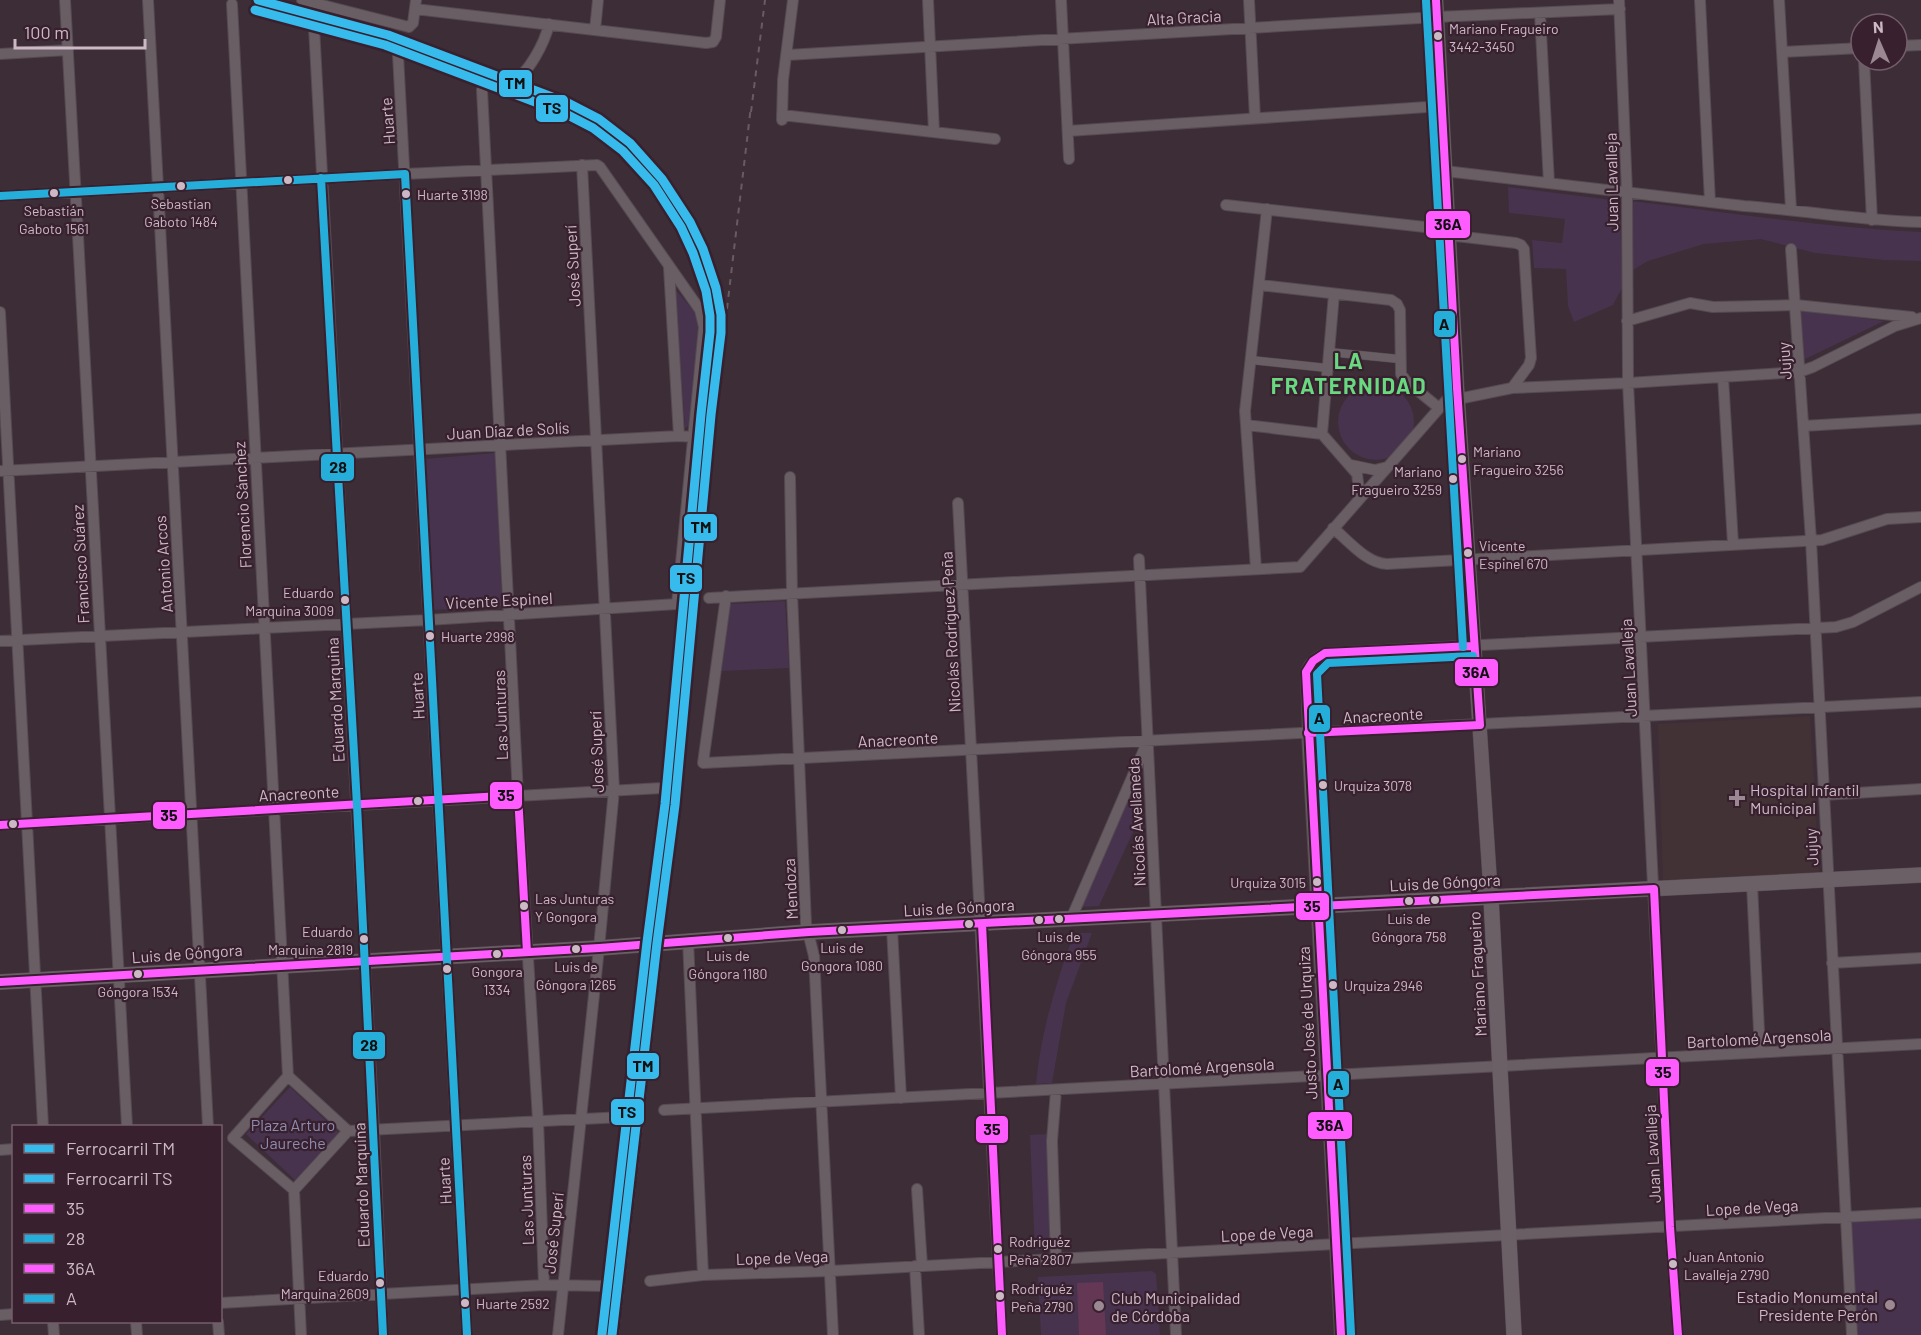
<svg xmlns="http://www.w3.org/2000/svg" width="1921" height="1335" viewBox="0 0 1921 1335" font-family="Barlow,sans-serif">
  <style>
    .medical { fill: #433235 }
    .green { fill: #47334e }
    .water { fill: #643854 }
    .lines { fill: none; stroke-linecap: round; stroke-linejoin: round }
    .pedestrian-casing { stroke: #564a51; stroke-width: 9 }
    .minor-casing { stroke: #564a51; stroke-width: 12 }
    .tertiary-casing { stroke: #564a51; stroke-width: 14 }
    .secondary-casing { stroke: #564a51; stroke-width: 15 }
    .primary-casing { stroke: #594b54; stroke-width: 16 }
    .pedestrian { stroke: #6a5e65; stroke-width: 8 }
    .minor { stroke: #6a5e65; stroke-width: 10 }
    .tertiary { stroke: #6a5e65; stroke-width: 12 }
    .secondary { stroke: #695c63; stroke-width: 14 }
    .primary { stroke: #6c6067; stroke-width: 15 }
    .rail { stroke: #685c63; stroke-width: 2; stroke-dasharray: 6 6; stroke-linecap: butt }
    .bus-1-casing { stroke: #38202f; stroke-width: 12 }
    .bus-2-casing { stroke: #38202f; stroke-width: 12 }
    .bus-3-casing { stroke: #38202f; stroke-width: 12 }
    .bus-4-casing { stroke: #38202f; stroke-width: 12 }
    .bus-1 { stroke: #fe5cff; stroke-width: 8 }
    .bus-2 { stroke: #26aedb; stroke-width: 8 }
    .bus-3 { stroke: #fe5cff; stroke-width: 8 }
    .bus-4 { stroke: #26aedb; stroke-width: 8 }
    .rail-1-casing { stroke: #38202f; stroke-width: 14 }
    .rail-2-casing { stroke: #38202f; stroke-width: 14 }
    .rail-1 { stroke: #37bbed; stroke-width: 9 }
    .rail-2 { stroke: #37bbed; stroke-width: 9 }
    .bus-dot { fill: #cdb9c5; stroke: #38202f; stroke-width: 2 }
    .poi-dot { fill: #9b8893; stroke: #38202f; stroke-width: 2 }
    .labels { text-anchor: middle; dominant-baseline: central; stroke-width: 4.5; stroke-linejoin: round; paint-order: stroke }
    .bus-label { font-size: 14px; fill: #cdb9c5; stroke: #38202f; text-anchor: start }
    .street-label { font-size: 16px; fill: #cdb9c5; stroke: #38202f }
    .poi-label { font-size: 16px; fill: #cdb9c5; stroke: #38202f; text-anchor: start }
    .park-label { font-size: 16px; fill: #8d8cb1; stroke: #38202f }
    .district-label { font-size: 22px; font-weight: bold; letter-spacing: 1.5px; fill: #68d881; stroke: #38202f }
    .line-badge { stroke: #38202f; stroke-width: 2 }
    .pale-badge-label { font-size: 16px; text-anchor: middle; font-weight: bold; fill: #111 }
  </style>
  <rect width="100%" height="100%" fill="#3d2d37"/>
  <path class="medical" d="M1810,716L1819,873L1663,880L1658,724Z"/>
  <path class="green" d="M1508,187L1620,201L1622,288L1613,305L1574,322L1568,306L1566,269L1534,268L1532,240L1562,243L1565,219L1509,213Z
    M1631,201C1728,212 1824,228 1921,232V261L1884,260L1815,253L1761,239L1704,244L1648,261L1631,271Z
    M675,289L703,322L690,425L685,428Z
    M1801,310L1884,321L1803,360Z
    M1338 422a38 38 0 1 1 76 0a38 38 0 1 1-76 0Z
    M495,453L502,606L433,610L425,459Z
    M785,601L789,668L721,671L730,604Z
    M1137,780L1139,819L1099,906L1081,907Z
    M1074,933H1092L1066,1003L1052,1083L1036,1084C1041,1031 1056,983 1074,933Z
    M290,1087L339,1133L295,1180L246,1134Z
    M1047,1134L1052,1250H1035L1030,1135Z
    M1921,1213V1335H1852L1846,1217Z
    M1152,1271L1156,1274L1160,1335H1041L1038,1277Z"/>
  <path class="water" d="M1103,1282L1106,1335H1079L1077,1283Z"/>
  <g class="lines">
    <defs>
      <path id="pedestrian" d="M1329,352L1399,359
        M1251,360L1327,368"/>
      <path id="minor" d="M65,0L127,1126
        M148,0L208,1126
        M302,0L409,27L413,23L416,0
        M928,0L934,132
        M1061,0L1069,159
        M1249,0L1255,118
        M1619,0L1627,192L1628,383L1670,1227L1678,1335
        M1700,0L1710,202
        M1779,0L1791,209
        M232,4L288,1076L348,1131
        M415,9L706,43L713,42L716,37L720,0
        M1540,13L1549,183
        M314,27L374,1130L383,1335
        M595,30L598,0
        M1897,46L1921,45
        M1782,52L1861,48
        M0,54L68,50
        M398,55L467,1335
        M787,55L1437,17L1620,9
        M1864,60L1872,220
        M782,115L995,139
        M782,120L783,80L793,0
        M1068,131L1442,106
        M1445,171L1744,206C1803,210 1862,221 1921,222
        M0,196L405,174L597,165L600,167L700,310L704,327L677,604L428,620L0,641
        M1226,205L1434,228H1448
        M1456,236L1516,243L1521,245L1524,249L1531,358L1529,365L1512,388
        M1791,249L1811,540L1852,1335
        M669,268L679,436
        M1260,285L1391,300L1397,304L1400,310L1401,374L1406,381L1439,408
        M0,312L43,1126
        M1627,321L1690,303L1713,307L1796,305L1912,317
        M1723,377L1733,544
        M1458,399L1512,388L1628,383L1799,372L1813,367L1895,326L1921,318
        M1246,425L1322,434L1357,474L1360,498
        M1803,426L1921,419
        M1322,434L1334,294
        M1351,465L1375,470L1387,467
        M0,471L679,436L694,437
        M790,477L792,593L806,924L814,956L833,1335
        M958,503L1002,1335
        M1333,528C1349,541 1366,563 1387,564L1822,540L1887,519L1921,517
        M1139,559L1176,1335
        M1256,569L1245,411L1267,209
        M726,596L703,763L1921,702
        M709,598L1300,567L1457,388
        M1308,733L1306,672C1310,662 1315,658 1325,653L1836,627L1853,622L1921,587
        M1823,795L1921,789
        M0,825L662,788L671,785
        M1752,884L1760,1052
        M1071,919L1146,745
        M892,928L901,1098
        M688,940L703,1275
        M1832,963L1921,958
        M1056,1090L1052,1141L1056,1259
        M664,1110L1921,1044
        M348,1131L623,1117
        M233,1138L288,1076
        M233,1138L294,1190
        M0,1150L14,1149
        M917,1189L922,1266
        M915,1266L919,1335
        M650,1281L703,1275L830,1271L1921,1213
        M544,1285L538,1120L518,795L482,90C487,76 498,81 510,83C528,76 545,42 549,24
        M220,1303L544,1285L606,1286
        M0,1315L14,1314
        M53,1322L54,1335
        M136,1322L137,1335
        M218,1322L219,1335
        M301,1335L294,1190L348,1131
        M558,1335L599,948L614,790L582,165"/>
      <path id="tertiary" d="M1308,733L1341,1335"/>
      <path id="secondary" d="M1436,0L1457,388L1491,898"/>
      <path id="primary" d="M1491,898L1514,1335
        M0,982L599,948L809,932L1921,875"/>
    </defs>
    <use href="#pedestrian" class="pedestrian-casing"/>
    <use href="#minor" class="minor-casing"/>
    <use href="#tertiary" class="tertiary-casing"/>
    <use href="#secondary" class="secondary-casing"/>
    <use href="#primary" class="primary-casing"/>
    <use href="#pedestrian" class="pedestrian"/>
    <use href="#minor" class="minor"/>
    <use href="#tertiary" class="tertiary"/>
    <use href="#secondary" class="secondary"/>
    <use href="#primary" class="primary"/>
    <path class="rail" d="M751,112L765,0
      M618,1335L672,863L724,334L751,106"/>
    <defs>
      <path id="bus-1" d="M0,825L518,795L527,952
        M982,924L1002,1335
        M0,982L599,948L809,932L1654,889L1670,1227L1678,1335"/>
      <path id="bus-2" d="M321,178L357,805L383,1335
        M0,196L405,174L467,1335"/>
      <path id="bus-3" d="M1308,733L1480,725L1457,388L1436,0
        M1341,1335L1306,672L1313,661L1325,653L1473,646"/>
      <path id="bus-4" d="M1426,1L1463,647
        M1351,1334L1317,674L1328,663L1473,656"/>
    </defs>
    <use href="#bus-1" class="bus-1-casing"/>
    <use href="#bus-2" class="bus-2-casing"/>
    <use href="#bus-3" class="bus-3-casing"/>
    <use href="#bus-4" class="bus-4-casing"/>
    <use href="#bus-1" class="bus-1"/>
    <use href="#bus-2" class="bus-2"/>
    <use href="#bus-3" class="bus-3"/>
    <use href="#bus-4" class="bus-4"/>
    <defs>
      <path id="rail-1" d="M258,0L388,35L568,103L599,119L630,143L662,179L690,222L703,249L716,288L721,315V333L711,415L675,805L657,943L612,1335"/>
      <path id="rail-2" d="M255,10L385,45L564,113L593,128L623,151L654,185L681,227L693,253L706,291L710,316V332L701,414L665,804L647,942L602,1334"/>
    </defs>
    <use href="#rail-1" class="rail-1-casing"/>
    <use href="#rail-2" class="rail-2-casing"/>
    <use href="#rail-1" class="rail-1"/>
    <use href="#rail-2" class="rail-2"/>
  </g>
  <g class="bus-dot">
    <circle cx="1438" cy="36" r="5"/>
    <circle cx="288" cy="180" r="5"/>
    <circle cx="181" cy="186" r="5"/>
    <circle cx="54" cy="193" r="5"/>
    <circle cx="406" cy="194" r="5"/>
    <circle cx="1462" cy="459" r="5"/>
    <circle cx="1453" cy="479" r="5"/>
    <circle cx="1468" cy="553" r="5"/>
    <circle cx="345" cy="600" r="5"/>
    <circle cx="430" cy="636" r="5"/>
    <circle cx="1323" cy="785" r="5"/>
    <circle cx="418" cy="801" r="5"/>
    <circle cx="13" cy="824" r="5"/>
    <circle cx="1317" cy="882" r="5"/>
    <circle cx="1435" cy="900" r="5"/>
    <circle cx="1409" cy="901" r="5"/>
    <circle cx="524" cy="906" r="5"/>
    <circle cx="1059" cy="919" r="5"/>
    <circle cx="1039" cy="920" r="5"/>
    <circle cx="969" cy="924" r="5"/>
    <circle cx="842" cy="930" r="5"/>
    <circle cx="728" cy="938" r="5"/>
    <circle cx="364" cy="939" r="5"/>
    <circle cx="576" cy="949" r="5"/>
    <circle cx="497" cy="954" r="5"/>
    <circle cx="447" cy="969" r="5"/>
    <circle cx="138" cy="974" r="5"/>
    <circle cx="1333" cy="985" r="5"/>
    <circle cx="998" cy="1249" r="5"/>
    <circle cx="1673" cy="1264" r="5"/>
    <circle cx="380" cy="1283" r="5"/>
    <circle cx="1000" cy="1296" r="5"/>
    <circle cx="465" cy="1303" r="5"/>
  </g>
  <g class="poi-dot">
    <path d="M1734 789h6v6h6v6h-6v6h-6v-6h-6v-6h6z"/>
    <circle cx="1890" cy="1305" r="6"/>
    <circle cx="1099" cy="1306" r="6"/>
  </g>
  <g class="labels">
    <g class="bus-label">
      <text x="1449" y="28">Mariano Fragueiro<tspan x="1449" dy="18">3442-3450</tspan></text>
      <text x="417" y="194">Huarte 3198</text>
      <text x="181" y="203" text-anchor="middle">Sebastian<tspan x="181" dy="18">Gaboto 1484</tspan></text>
      <text x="54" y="210" text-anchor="middle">Sebastián<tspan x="54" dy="18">Gaboto 1561</tspan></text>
      <text x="1473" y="451">Mariano<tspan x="1473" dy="18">Fragueiro 3256</tspan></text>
      <text x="1442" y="471" text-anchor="end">Mariano<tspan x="1442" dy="18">Fragueiro 3259</tspan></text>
      <text x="1479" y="545">Vicente<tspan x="1479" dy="18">Espinel 670</tspan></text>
      <text x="334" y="592" text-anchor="end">Eduardo<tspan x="334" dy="18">Marquina 3009</tspan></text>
      <text x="441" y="636">Huarte 2998</text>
      <text x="1334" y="785">Urquiza 3078</text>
      <text x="1306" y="882" text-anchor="end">Urquiza 3015</text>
      <text x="535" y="898">Las Junturas<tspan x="535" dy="18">Y Gongora</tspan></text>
      <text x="1409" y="918" text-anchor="middle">Luis de<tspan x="1409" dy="18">Góngora 758</tspan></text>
      <text x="353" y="931" text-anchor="end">Eduardo<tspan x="353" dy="18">Marquina 2819</tspan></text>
      <text x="1059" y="936" text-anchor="middle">Luis de<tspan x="1059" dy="18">Góngora 955</tspan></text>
      <text x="842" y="947" text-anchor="middle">Luis de<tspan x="842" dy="18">Gongora 1080</tspan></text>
      <text x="728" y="955" text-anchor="middle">Luis de<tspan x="728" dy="18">Góngora 1180</tspan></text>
      <text x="576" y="966" text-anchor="middle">Luis de<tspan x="576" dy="18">Góngora 1265</tspan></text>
      <text x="497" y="971" text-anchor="middle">Gongora<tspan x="497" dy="18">1334</tspan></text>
      <text x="1344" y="985">Urquiza 2946</text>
      <text x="138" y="991" text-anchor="middle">Góngora 1534</text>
      <text x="1009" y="1241">Rodriguéz<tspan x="1009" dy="18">Peña 2807</tspan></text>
      <text x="1684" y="1256">Juan Antonio<tspan x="1684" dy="18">Lavalleja 2790</tspan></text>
      <text x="369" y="1275" text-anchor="end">Eduardo<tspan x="369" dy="18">Marquina 2609</tspan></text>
      <text x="1011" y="1288">Rodriguéz<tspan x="1011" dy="18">Peña 2790</tspan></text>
      <text x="476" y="1303">Huarte 2592</text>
    </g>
    <g class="street-label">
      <text transform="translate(1184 17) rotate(-3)">Alta Gracia</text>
      <text transform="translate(387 121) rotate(-94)">Huarte</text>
      <text transform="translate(1611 182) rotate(-91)">Juan Lavalleja</text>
      <text transform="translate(572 266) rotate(-93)">José Superí</text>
      <text transform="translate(1784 361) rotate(-94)">Jujuy</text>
      <text transform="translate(508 430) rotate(-3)">Juan Díaz de Solís</text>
      <text transform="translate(242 505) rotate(-93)">Florencio Sánchez</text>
      <text transform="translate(80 564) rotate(-93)">Francisco Suárez</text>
      <text transform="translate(163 564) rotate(-94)">Antonio Arcos</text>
      <text transform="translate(499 600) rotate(-3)">Vicente Espinel</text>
      <text transform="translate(950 632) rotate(-93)">Nicolás Rodríguez Peña</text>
      <text transform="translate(1628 668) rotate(-93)">Juan Lavalleja</text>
      <text transform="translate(417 696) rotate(-93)">Huarte</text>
      <text transform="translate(335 700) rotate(-93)">Eduardo Marquina</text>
      <text transform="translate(500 715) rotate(-92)">Las Junturas</text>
      <text transform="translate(1383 715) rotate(-3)">Anacreonte</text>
      <text transform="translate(898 739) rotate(-3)">Anacreonte</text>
      <text transform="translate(596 752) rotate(-92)">José Superí</text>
      <text transform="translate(299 793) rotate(-3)">Anacreonte</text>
      <text transform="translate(1136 822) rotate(-93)">Nicolás Avellaneda</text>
      <text transform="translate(1811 847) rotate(-93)">Jujuy</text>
      <text transform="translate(1445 882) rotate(-3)">Luis de Góngora</text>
      <text transform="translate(790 889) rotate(-93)">Mendoza</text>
      <text transform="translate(959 907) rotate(-3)">Luis de Góngora</text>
      <text transform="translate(187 953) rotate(-4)">Luis de Góngora</text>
      <text transform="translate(1477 974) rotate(-93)">Mariano Fragueiro</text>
      <text transform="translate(1307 1023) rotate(-93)">Justo José de Urquiza</text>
      <text transform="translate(1759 1038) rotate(-3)">Bartolomé Argensola</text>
      <text transform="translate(1202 1067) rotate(-3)">Bartolomé Argensola</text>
      <text transform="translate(1652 1154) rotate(-93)">Juan Lavalleja</text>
      <text transform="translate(444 1181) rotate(-93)">Huarte</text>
      <text transform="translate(361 1185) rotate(-92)">Eduardo Marquina</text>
      <text transform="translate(526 1200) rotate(-92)">Las Junturas</text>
      <text transform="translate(1752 1207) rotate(-3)">Lope de Vega</text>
      <text transform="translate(553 1233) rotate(-84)">José Superí</text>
      <text transform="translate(1267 1233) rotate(-3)">Lope de Vega</text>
      <text transform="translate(782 1257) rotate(-2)">Lope de Vega</text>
    </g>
    <g class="poi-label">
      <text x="1750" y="789">Hospital Infantil<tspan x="1750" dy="18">Municipal</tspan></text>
      <text x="1878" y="1296" text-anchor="end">Estadio Monumental<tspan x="1878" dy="18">Presidente Perón</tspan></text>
      <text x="1111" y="1297">Club Municipalidad<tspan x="1111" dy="18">de Córdoba</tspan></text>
    </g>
    <g class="park-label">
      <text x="293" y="1124">Plaza Arturo<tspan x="293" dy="18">Jaureche</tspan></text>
    </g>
    <g class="district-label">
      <text x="1349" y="360">LA<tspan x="1349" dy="25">FRATERNIDAD</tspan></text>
    </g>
  </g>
  <g class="line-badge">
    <rect x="498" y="69" width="35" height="29" rx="6" fill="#37bbed"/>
    <rect x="535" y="94" width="34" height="29" rx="6" fill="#37bbed"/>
    <rect x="1425" y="210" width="46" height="29" rx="6" fill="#fe5cff"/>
    <rect x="1433" y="310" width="23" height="28" rx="6" fill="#26aedb"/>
    <rect x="320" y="453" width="35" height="29" rx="6" fill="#26aedb"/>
    <rect x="683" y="513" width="35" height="29" rx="6" fill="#37bbed"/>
    <rect x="669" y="564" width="34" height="29" rx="6" fill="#37bbed"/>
    <rect x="1454" y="658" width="45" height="29" rx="6" fill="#fe5cff"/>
    <rect x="1308" y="704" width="23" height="29" rx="6" fill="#26aedb"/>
    <rect x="489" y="781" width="34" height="29" rx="6" fill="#fe5cff"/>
    <rect x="152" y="801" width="34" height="29" rx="6" fill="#fe5cff"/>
    <rect x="1295" y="892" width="35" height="29" rx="6" fill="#fe5cff"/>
    <rect x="352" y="1031" width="34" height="29" rx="6" fill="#26aedb"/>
    <rect x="626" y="1052" width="34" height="28" rx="6" fill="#37bbed"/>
    <rect x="1645" y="1058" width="35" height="29" rx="6" fill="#fe5cff"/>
    <rect x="1327" y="1070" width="23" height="28" rx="6" fill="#26aedb"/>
    <rect x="610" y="1098" width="35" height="28" rx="6" fill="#37bbed"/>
    <rect x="1307" y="1111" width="46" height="29" rx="6" fill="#fe5cff"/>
    <rect x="975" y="1115" width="34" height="29" rx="6" fill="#fe5cff"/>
  </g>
  <g class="pale-badge-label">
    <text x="515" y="89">TM</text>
    <text x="552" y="114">TS</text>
    <text x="1448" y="230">36A</text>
    <text x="1444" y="330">A</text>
    <text x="338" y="473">28</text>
    <text x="701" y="533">TM</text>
    <text x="686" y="584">TS</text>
    <text x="1476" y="678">36A</text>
    <text x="1319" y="724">A</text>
    <text x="506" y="801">35</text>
    <text x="169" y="821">35</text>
    <text x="1312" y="912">35</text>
    <text x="369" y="1051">28</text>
    <text x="643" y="1072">TM</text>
    <text x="1663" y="1078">35</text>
    <text x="1338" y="1090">A</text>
    <text x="627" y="1118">TS</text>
    <text x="1330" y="1131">36A</text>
    <text x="992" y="1135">35</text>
  </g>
  <rect x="12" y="1125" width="210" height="198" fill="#38202f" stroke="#745d6b" stroke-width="1.5"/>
  <rect x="24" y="1144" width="30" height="9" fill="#37bbed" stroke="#745d6b" stroke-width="1.5"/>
  <text x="66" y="1155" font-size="18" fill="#cdb9c5">Ferrocarril TM</text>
  <rect x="24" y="1174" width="30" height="9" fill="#37bbed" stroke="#745d6b" stroke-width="1.5"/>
  <text x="66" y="1185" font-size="18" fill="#cdb9c5">Ferrocarril TS</text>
  <rect x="24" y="1204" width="30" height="9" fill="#fe5cff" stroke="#745d6b" stroke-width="1.5"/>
  <text x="66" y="1215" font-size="18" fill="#cdb9c5">35</text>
  <rect x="24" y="1234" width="30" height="9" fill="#26aedb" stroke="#745d6b" stroke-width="1.5"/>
  <text x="66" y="1245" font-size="18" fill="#cdb9c5">28</text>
  <rect x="24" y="1264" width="30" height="9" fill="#fe5cff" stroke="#745d6b" stroke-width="1.5"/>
  <text x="66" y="1275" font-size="18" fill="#cdb9c5">36A</text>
  <rect x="24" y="1294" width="30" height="9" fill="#26aedb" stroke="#745d6b" stroke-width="1.5"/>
  <text x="66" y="1305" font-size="18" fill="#cdb9c5">A</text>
  <g transform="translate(1879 42) rotate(357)"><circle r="28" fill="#38202f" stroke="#745d6b" stroke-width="1.5"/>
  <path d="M0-4.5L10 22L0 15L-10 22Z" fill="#9b8893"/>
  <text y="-9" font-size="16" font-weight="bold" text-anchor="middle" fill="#cdb9c5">N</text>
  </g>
  <path d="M15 39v9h130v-9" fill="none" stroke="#cdb9c5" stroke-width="3"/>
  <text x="24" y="39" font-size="18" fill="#cdb9c5" stroke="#38202f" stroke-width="4.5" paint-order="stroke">100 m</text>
</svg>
